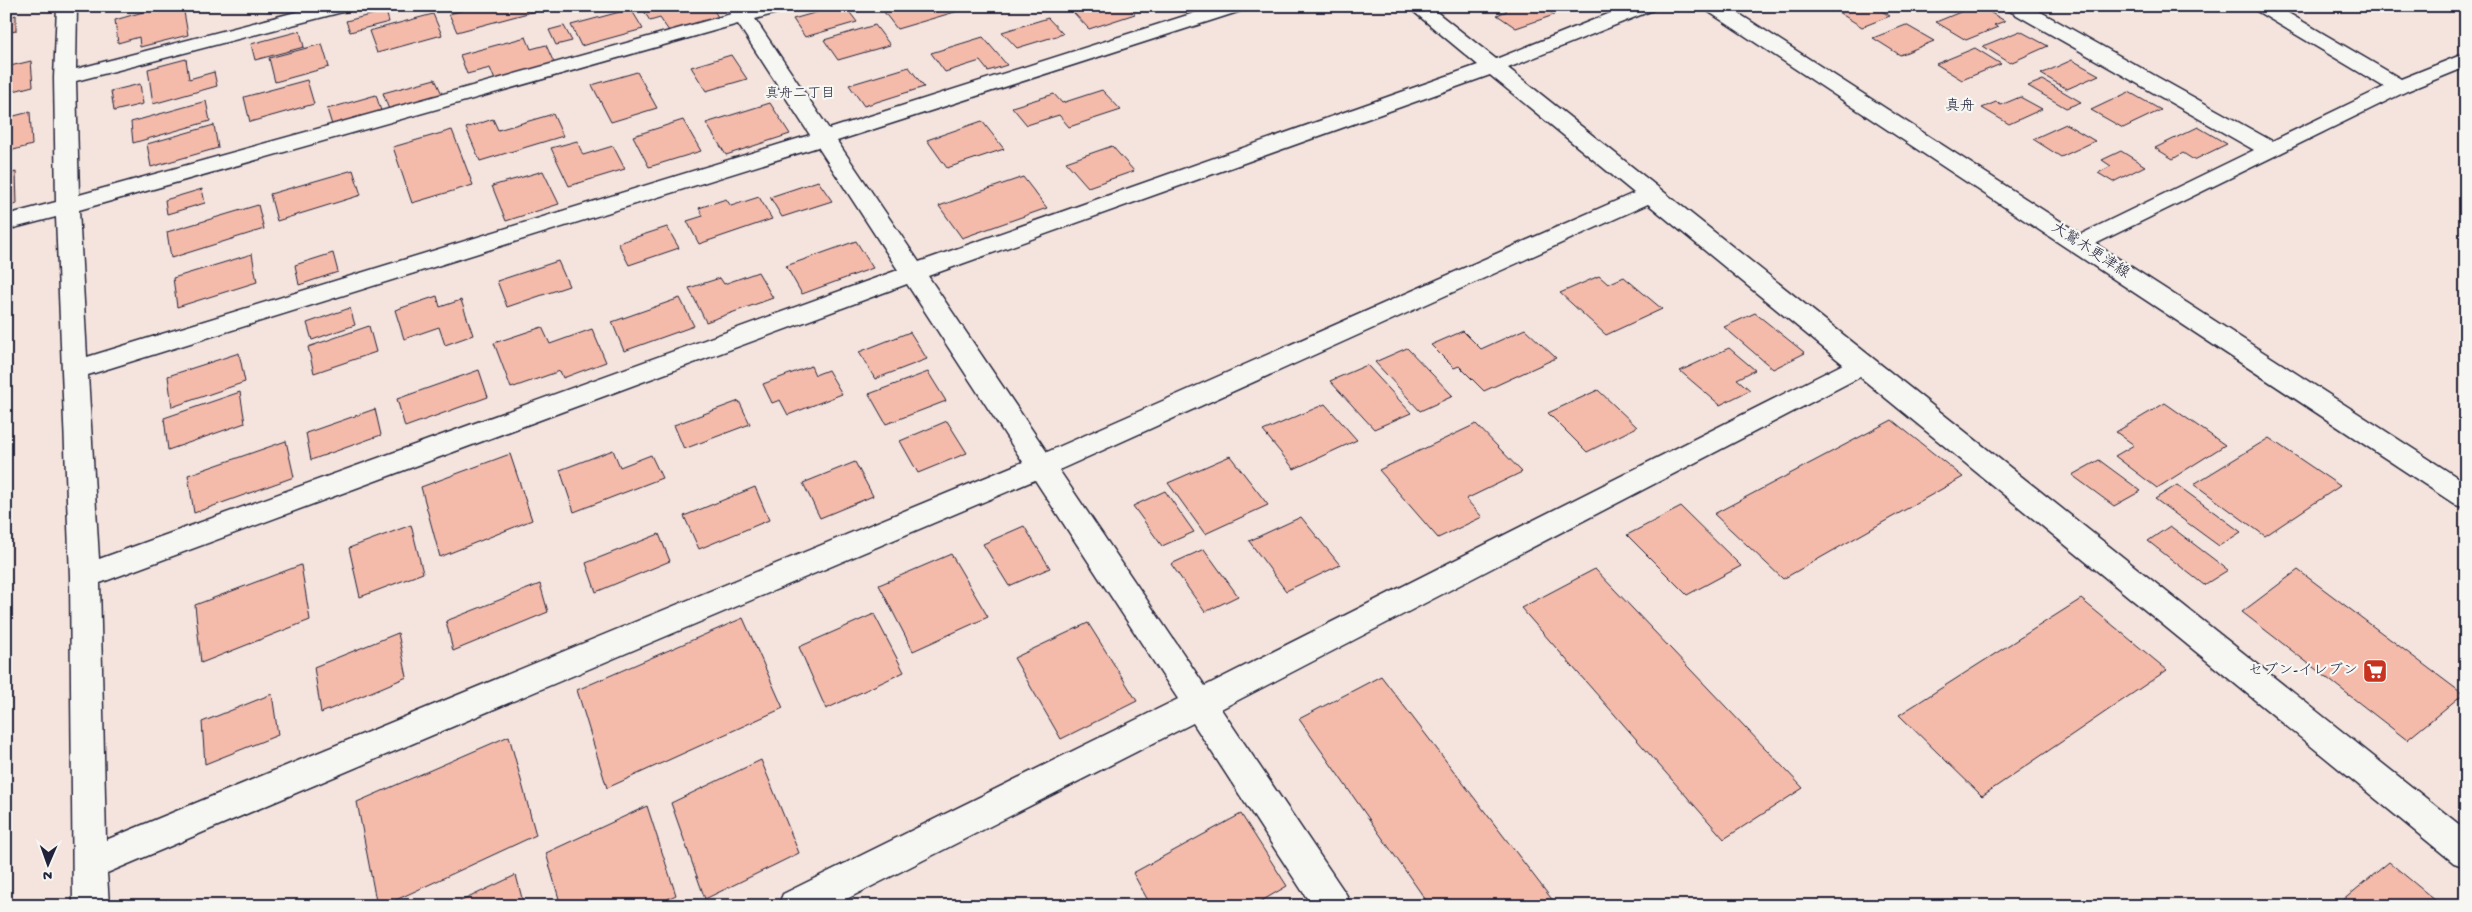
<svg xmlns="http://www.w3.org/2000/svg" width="2472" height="912" viewBox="0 0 2472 912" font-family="'Gochi Hand','Klee One',sans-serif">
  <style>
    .building { fill: #f4bbab; stroke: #22223b }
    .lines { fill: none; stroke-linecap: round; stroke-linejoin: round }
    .minor-casing { stroke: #22223b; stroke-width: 3 }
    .major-casing { stroke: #22223b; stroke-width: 3 }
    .minor { fill: #f6f6f2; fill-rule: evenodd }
    .major { fill: #f6f6f2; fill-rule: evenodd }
    .labels { text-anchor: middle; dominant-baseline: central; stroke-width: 4.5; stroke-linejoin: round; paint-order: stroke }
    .far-neighbourhood-label { font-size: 14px; fill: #22223b; stroke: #f6f6f2 }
    .far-quarter-label { font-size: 15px; fill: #22223b; stroke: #f6f6f2 }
    .street-label { font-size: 15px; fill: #22223b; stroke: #f6f6f2 }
    .poi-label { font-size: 15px; fill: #22223b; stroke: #f6f6f2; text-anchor: end }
  </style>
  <rect width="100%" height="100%" fill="#f5e4dd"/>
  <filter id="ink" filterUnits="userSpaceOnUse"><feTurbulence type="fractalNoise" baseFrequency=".02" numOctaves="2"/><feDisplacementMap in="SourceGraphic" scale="10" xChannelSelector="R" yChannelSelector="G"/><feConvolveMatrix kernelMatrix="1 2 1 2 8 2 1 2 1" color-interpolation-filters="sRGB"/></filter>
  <g filter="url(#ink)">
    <path class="building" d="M164,6H183L188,35L140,47L139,37L118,43L115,20Z
      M479,6H537L539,10L457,32L449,14Z
      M641,6H711L718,17L669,31L660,18L650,21Z
      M839,6H845L857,22L805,37L793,19Z
      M904,6H954L958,11L897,29L884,12Z
      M1086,6H1127L1135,14L1089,29L1072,11Z
      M1500,6H1542L1554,15L1516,28L1497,15L1507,11Z
      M1852,6H1873L1890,16L1862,27L1838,12Z
      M1975,6H1979L2005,21L1994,25L1998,27L1966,40L1936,22Z
      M631,9L643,29L581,46L571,25Z
      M386,11L389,22L350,32L346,21Z
      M433,14L442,35L377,53L369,31Z
      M16,15V31L6,33V18Z
      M1048,18L1063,34L1017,48L1002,32Z
      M875,25L890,45L838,60L824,40Z
      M1906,25L1934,41L1900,55L1873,38Z
      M564,26L572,41L556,45L549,30Z
      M300,31L304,47L255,60L251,44Z
      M2020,31L2048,46L2010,63L1983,46Z
      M526,37L531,49L546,45L554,63L495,80L490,68L467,74L460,55Z
      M983,37L1007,65L988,71L980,61L945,72L931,53Z
      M322,44L329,67L275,82L269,58Z
      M1975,48L2001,64L1962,80L1936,64Z
      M731,55L747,79L706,91L691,67Z
      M186,59L189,79L214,72L217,86L153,104L148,69Z
      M2072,60L2099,75L2067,89L2041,74Z
      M31,61L33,86L6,93V67Z
      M909,67L924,87L864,106L849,85Z
      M637,72L657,108L611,122L592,85Z
      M435,79L442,94L389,110L383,93Z
      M307,80L314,104L250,122L244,97Z
      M2043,80L2081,102L2066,108L2028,86Z
      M140,84L143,104L114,111L111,91Z
      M1102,90L1121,110L1069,127L1059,115L1027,125L1012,107L1054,94L1062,103Z
      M2129,92L2161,110L2123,128L2091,110Z
      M376,95L381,111L332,125L327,109Z
      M2020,97L2042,109L2009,124L1982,108L1996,102L2001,105Z
      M206,101L210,121L133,143L131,122Z
      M770,103L790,134L726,155L706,123Z
      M30,112L32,145L6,152V118Z
      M553,114L563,136L480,161L466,128L493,119L498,130Z
      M683,120L701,151L649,167L633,136Z
      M982,121L1004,149L947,168L927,140Z
      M2066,124L2095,141L2061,157L2033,139Z
      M214,125L218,148L151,167L147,144Z
      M2198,127L2227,144L2194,160L2183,153L2173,159L2155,148Z
      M452,130L473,185L412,203L393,147Z
      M577,141L583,155L613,146L625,169L569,186L551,148Z
      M1112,146L1134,171L1088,187L1066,162Z
      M2121,151L2145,166L2113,182L2098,173L2111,166L2102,160Z
      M353,170L361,195L277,221L270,194Z
      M543,171L559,204L506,221L492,186Z
      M16,172L17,204L6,207V175Z
      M1023,177L1047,208L962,238L939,206Z
      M818,181L832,201L782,217L770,197Z
      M202,189L205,203L167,214L165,200Z
      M759,197L772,219L699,244L687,221L703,216L699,208L726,199L731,206Z
      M258,205L264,229L171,258L167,232Z
      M667,227L679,248L629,265L618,243Z
      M856,241L873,268L802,294L786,266Z
      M333,253L338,272L299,285L295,265Z
      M252,254L257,282L177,307L173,278Z
      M558,261L569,286L507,307L497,281Z
      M758,272L773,298L706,322L689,288L720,278L724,284Z
      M1599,276L1608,284L1624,277L1662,309L1606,335L1560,293Z
      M437,296L440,307L461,300L473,335L445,345L439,327L404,339L395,310Z
      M680,298L694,326L624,351L612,322Z
      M350,308L355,325L312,340L307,323Z
      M1755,313L1805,353L1773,369L1724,327Z
      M369,326L376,352L314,373L308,347Z
      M542,327L550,344L592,329L606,362L563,378L560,371L511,388L494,343Z
      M1525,329L1556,358L1484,391L1459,366L1454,368L1431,345L1463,331L1481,349Z
      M910,332L927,359L875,379L859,352Z
      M1407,348L1453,396L1420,411L1375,362Z
      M1729,348L1755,370L1737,379L1750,390L1720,405L1680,371Z
      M239,353L245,382L172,407L168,376Z
      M1367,365L1411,413L1374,429L1330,381Z
      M811,366L815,375L828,370L842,394L788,415L780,400L772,403L763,384Z
      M479,370L488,397L405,427L397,399Z
      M928,372L946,401L886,424L869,394Z
      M1598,390L1637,427L1587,452L1548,413Z
      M240,392L245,423L168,450L164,418Z
      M739,401L750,424L684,449L674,425Z
      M2165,403L2225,445L2157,488L2115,456L2134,445L2116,432Z
      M1325,404L1357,440L1294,469L1263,431Z
      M375,409L381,435L311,460L306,433Z
      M1892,420L1963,477L1783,579L1714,514Z
      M947,421L967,453L918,473L900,441Z
      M1476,424L1522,472L1466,499L1482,517L1438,538L1379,470Z
      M2269,438L2340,486L2265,536L2194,484Z
      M286,441L294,477L194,513L188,475Z
      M613,450L620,467L651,455L662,478L574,512L560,470Z
      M510,454L532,520L440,557L421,487Z
      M1230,456L1268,505L1205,534L1168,483Z
      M2099,460L2141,491L2114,506L2072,475Z
      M855,462L873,496L820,518L803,483Z
      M2177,485L2241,532L2219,546L2155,499Z
      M755,487L769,520L699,549L684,516Z
      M1165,491L1194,532L1162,546L1133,506Z
      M1681,507L1741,566L1687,595L1627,535Z
      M1301,517L1340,565L1286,591L1249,541Z
      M411,525L423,573L360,597L349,548Z
      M1024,526L1050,568L1009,586L983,544Z
      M2170,526L2228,570L2204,585L2148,541Z
      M659,534L670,561L596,592L586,563Z
      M1204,549L1238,596L1205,612L1171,564Z
      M951,554L988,617L913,651L879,585Z
      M301,565L310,620L201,663L195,605Z
      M1595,569L1803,788L1724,839L1521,608Z
      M2298,570L2463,694L2407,740L2242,612Z
      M540,584L548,612L453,651L446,621Z
      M2081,599L2167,670L1982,796L1899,715Z
      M874,614L904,672L826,709L799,647Z
      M743,618L783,708L607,788L577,690Z
      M1088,623L1137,701L1061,739L1014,658Z
      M398,633L407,677L321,713L314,667Z
      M1381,676L1557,906H1430L1299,719Z
      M272,694L278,735L205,764L202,722Z
      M509,736L536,835L383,906H377L357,802Z
      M761,760L799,853L705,899L671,803Z
      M647,806L676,895L653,906H561L546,853Z
      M1241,814L1287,886L1253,906H1151L1133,873Z
      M2389,862L2442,906H2336Z
      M516,875L524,906H451Z"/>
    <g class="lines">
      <defs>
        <path id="minor" d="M57,6H77L76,69L319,6H353L350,10L76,81L79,195L731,14L726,6H746L748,9L758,6H791L788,10L755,19L829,129L1216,6H1247L1244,10L837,141L919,262L1478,65L1407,6H1429L1496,59L1628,6H1656L1653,10L1508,68L2466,830V867L2454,863L1860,377L1221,709L1346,894L1351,906H1312L1193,723L833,906H778L783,894L1178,699L1035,480L107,873L109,906H73L70,576L56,217L6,230V215L56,202L54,78ZM738,24L810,135L87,357L79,210ZM1490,75L1634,193L1047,452L928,276ZM818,147L898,270L99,559L88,375ZM1648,204L1843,364L1205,686L1059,470ZM907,284L1023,462L106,840L100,583Z
          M2005,6H2030L2272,141L2384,87L2255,10L2252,6H2276L2401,79L2466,53V67L2407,91L2079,252L2071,249L2067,244L2071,239L2254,150L2008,10Z"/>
        <path id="major" d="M1703,6H1727L2466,483V508L2456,505L1706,10Z"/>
      </defs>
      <use href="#minor" class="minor-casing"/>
      <use href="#major" class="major-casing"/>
      <use href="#minor" class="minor"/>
      <use href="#major" class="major"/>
    </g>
  </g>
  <defs>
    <symbol id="supermarket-square" viewBox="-11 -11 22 22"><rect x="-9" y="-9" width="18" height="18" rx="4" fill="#c8321e" stroke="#f6f6f2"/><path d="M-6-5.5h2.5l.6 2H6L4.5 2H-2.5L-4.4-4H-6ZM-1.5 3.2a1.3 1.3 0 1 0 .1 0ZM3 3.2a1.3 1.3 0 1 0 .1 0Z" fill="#fff"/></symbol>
  </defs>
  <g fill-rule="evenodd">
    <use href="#supermarket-square" x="2361" y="657" width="28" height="28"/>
  </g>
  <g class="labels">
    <g class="far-neighbourhood-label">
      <text x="800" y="94">真舟二丁目</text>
    </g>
    <g class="far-quarter-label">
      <text x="1960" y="107">真舟</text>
    </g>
    <g class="street-label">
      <text transform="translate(2090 251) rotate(33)">大鷲木更津線</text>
    </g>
    <g class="poi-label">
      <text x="2358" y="671">セブン-イレブン</text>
    </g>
  </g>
  <rect width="2472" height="912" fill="none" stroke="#f6f6f2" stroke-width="25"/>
  <rect x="12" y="12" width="2447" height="887" fill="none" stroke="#22223b" stroke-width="2" filter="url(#ink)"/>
  <g transform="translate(48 864) rotate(182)" stroke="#f6f6f2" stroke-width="4" paint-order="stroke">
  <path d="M0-4L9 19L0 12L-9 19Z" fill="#22223b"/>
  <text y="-8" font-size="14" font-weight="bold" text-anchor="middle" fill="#22223b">N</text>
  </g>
</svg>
